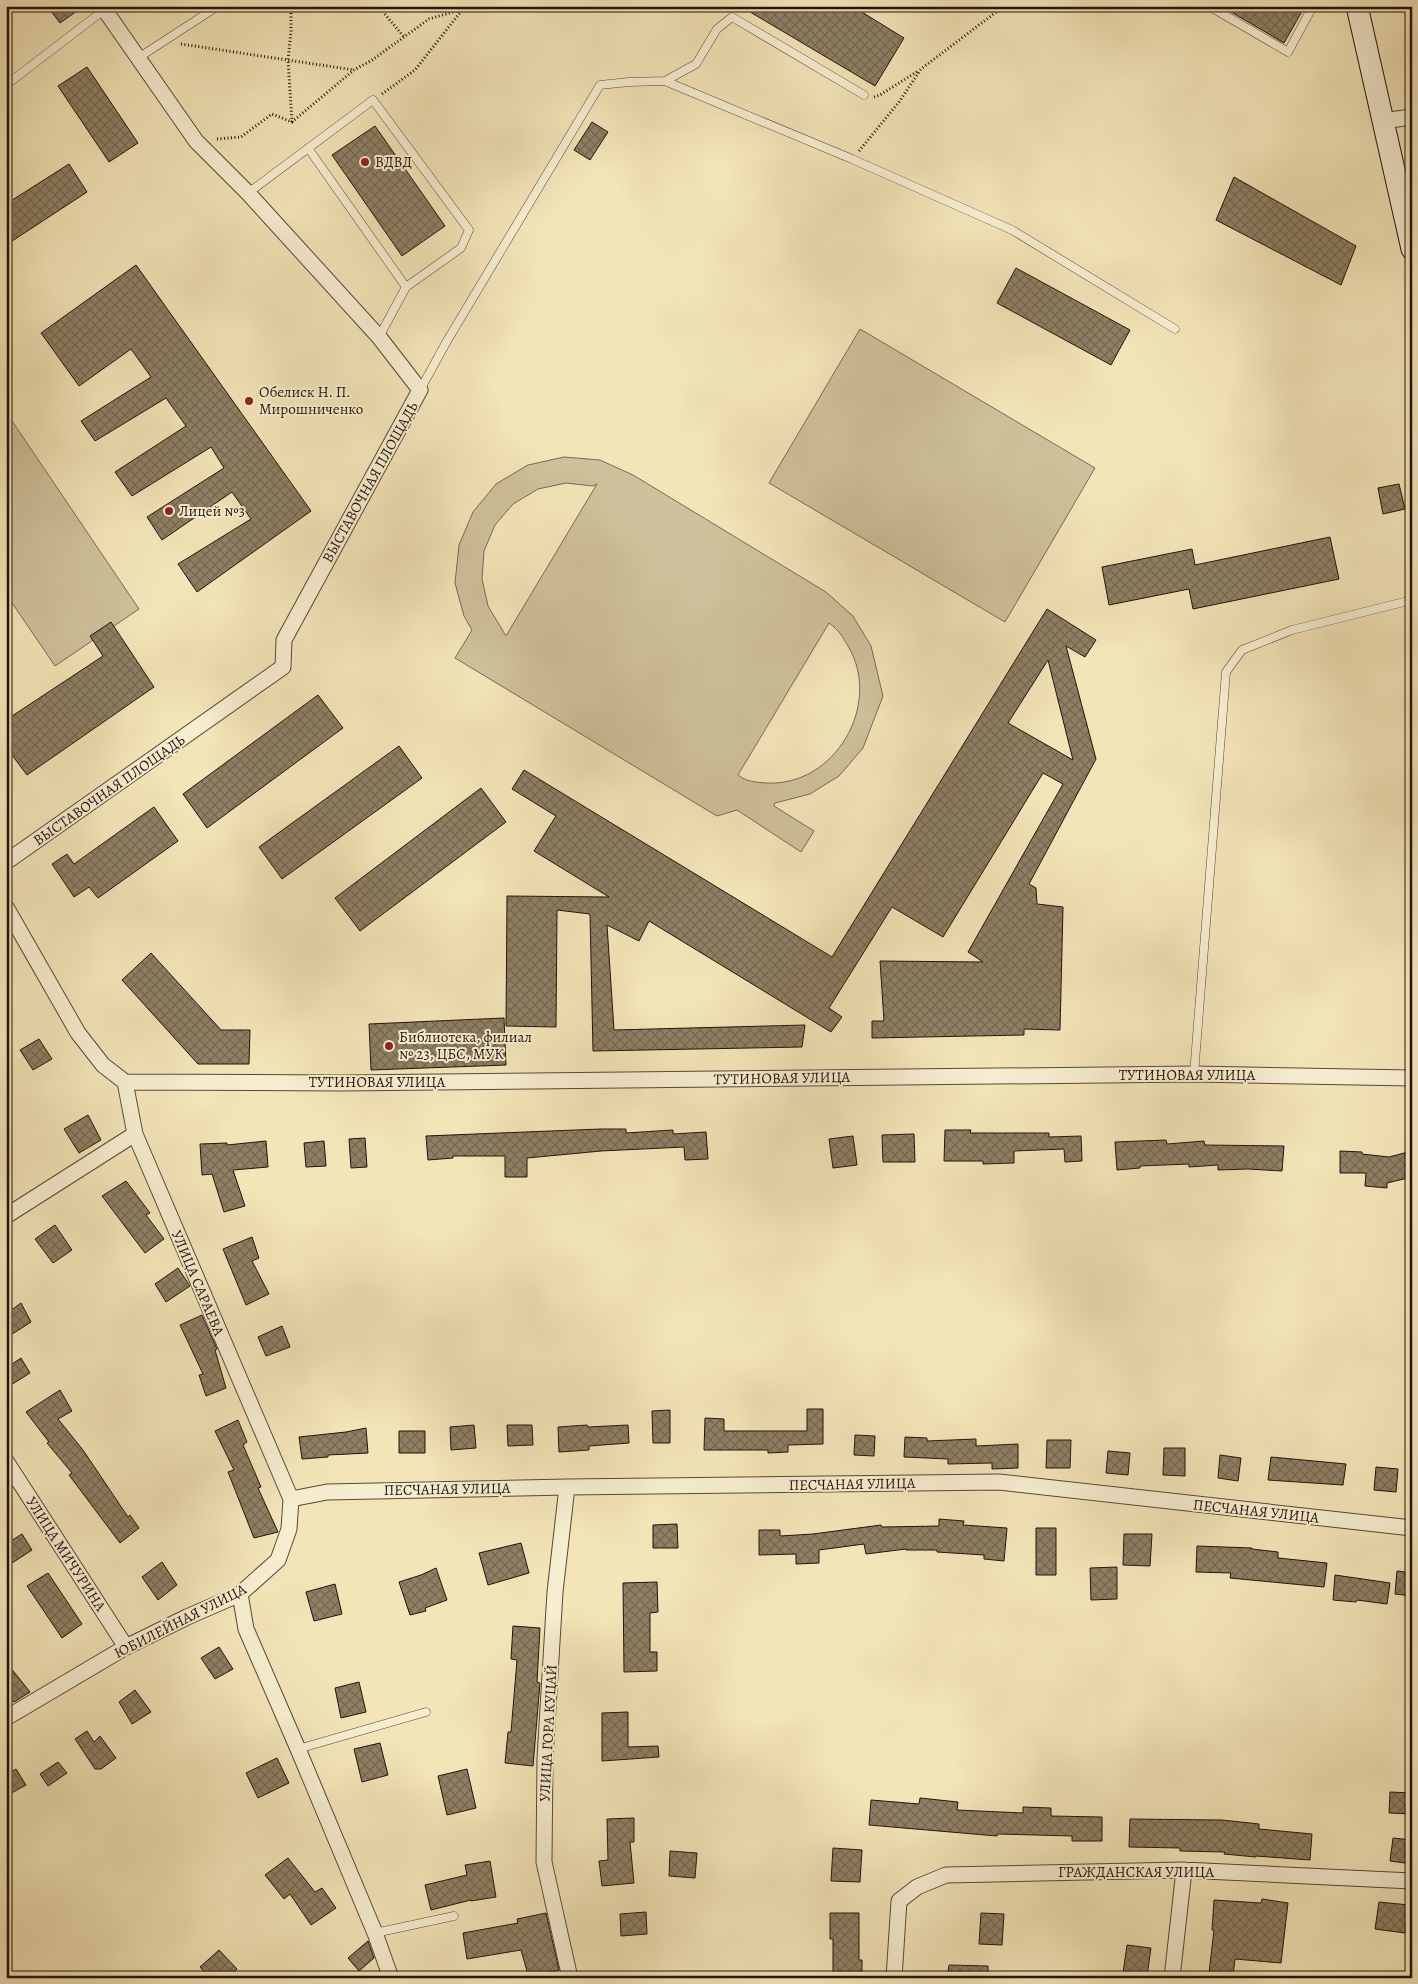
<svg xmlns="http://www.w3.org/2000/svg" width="1418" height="1984" viewBox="0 0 1418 1984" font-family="Alegreya,serif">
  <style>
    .pitch { fill: #cfc19b; stroke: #786a53; fill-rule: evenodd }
    .building { fill: url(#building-cross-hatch); stroke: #22130b; fill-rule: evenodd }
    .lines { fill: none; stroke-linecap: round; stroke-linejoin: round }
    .lane-casing { stroke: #564836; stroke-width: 9 }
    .street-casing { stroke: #564836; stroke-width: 17 }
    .secondary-casing { stroke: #22130b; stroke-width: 23 }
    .path { stroke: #22130b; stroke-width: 3; stroke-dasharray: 1 2.5; stroke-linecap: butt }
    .lane { stroke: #f7eed1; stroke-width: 8 }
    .street { stroke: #f7eed1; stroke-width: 15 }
    .secondary { stroke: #f7eed1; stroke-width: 21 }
    .poi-dot { fill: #8f2418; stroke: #f7eed1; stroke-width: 2 }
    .labels { text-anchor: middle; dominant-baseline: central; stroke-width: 4; stroke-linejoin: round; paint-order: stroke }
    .poi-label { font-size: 15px; fill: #22130b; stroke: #f7eed1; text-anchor: start }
    .street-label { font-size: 15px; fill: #22130b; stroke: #f7eed1 }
  </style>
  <defs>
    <pattern id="building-cross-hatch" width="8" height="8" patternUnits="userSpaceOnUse" patternTransform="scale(1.25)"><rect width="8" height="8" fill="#8f8065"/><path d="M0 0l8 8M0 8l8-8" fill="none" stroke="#746851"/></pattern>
  </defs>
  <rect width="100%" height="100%" fill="#f3e5b8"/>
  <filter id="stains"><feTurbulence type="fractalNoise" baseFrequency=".004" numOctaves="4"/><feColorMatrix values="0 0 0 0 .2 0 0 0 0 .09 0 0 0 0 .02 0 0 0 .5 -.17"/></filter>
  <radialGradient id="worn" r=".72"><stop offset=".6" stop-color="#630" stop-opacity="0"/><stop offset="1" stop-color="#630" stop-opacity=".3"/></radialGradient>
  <path class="pitch" d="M860,329L1095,468L1005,622L769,483Z
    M10,418L139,609L55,666L6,594V421Z
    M564,457L600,460L633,475L826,592L853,616L871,646L883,696L863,748L839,776L810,794L775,803L774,806L814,831L801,852L737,810L717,816L455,658L472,630L464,616L455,583L459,545L473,512L496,484L528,465ZM566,483L593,486L597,484L506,636L488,606L482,579L484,551L495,525L513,504L538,489ZM829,623C838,629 843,637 848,646C883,704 835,787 766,783C755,782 747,782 738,775Z"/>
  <path class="building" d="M47,6H84L60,23Z
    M740,6H852L904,38L875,86Z
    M1221,6H1305L1284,43Z
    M87,67L138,143L109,162L58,86Z
    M592,122L608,132L590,160L574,150Z
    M375,126L445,226L402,256L332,155Z
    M69,164L87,192L6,245V204Z
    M1234,177L1356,246L1341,285L1216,220Z
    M136,265L311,511L197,592L178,564L251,519L232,492L162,540L147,517L224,468L211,447L132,496L115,472L186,426L166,398L95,441L81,421L151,377L131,349L79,386L41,333Z
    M1016,268L1130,330L1111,365L997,303Z
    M1399,484L1405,509L1383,514L1378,488Z
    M1330,537L1339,579L1193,609L1189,589L1109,605L1102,567L1192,549L1195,565Z
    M1047,609L1096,640L1085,657L1066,646L1096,759L1029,884L1036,888L1037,904L1063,907L1060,1030L1024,1029V1035L872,1038V1021H884L880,961L983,962L968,952L1063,784L1043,773L943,937L892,907L829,1008L842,1017L831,1032L649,921L639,941L607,925L614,1030L805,1025L802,1047L593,1051L590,914L557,910L556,1027L506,1026L507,896L609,897L534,851L556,816L512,789L524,770L832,957ZM1048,660L1073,760L1008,723Z
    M111,622L154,687L27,775L6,747V720L103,656L90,636Z
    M318,695L343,728L207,828L183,794Z
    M399,746L422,778L282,879L259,847Z
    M481,788L506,822L360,931L335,898Z
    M154,807L178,841L98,898L89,887L74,897L52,864L67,854L74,864Z
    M151,953L221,1030H250L249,1064H198L122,980Z
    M504,1018L506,1065L371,1070L369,1024Z
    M39,1039L52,1059L33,1070L20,1050Z
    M88,1115L101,1140L79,1153L64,1129Z
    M600,1129H626V1133L673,1130V1134L706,1132L708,1159L685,1160L684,1147L601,1151L527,1158V1177H505V1156H453V1158L428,1160L426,1136Z
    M945,1130H971L970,1133H1049V1137L1081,1136L1082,1161L1065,1162L1064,1149L1014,1151V1163L983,1164V1161H944Z
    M914,1134L915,1162H883L882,1135Z
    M853,1136L857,1165L833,1168L829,1139Z
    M365,1138L367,1167L351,1168L349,1139Z
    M1166,1140L1167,1144L1204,1141L1205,1145L1284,1146L1282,1171L1248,1169L1218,1170V1165L1189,1167V1164L1140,1166V1168L1117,1170L1115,1142Z
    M266,1141L268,1167L233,1170L245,1206L224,1212L212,1174L202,1175L200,1144L227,1143V1145Z
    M324,1141L326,1166L306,1167L304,1143Z
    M1340,1151L1362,1152V1154L1389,1157L1412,1151V1177L1387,1183V1188L1365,1186L1366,1173H1340Z
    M126,1181L150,1213L146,1215L164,1239L145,1253L102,1196Z
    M55,1225L72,1250L53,1263L35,1239Z
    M252,1237L259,1258L252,1261L269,1294L246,1305L223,1249Z
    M178,1268L190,1286L166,1302L155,1284Z
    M21,1303L31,1322L6,1338V1314Z
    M202,1315L217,1349L215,1350L226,1388L206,1396L199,1375L203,1374L180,1325Z
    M282,1326L290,1347L266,1356L258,1337Z
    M21,1358L30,1373L6,1388V1368Z
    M60,1390L72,1411L58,1419L83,1450L128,1517L130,1515L139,1528L120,1543L69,1475L72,1473L47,1443L49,1442L26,1412Z
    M807,1409H823V1444L788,1445V1452L768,1453V1450H704L705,1418L724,1419V1431H807Z
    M670,1410V1443H653L652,1411Z
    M238,1420L247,1442L243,1445L261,1487L258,1488L278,1532L254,1538L228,1472L234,1470L215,1431Z
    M474,1425L476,1448L451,1450L450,1427Z
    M507,1425H532L533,1445L508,1446Z
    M587,1425L588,1427L628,1425L629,1443L589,1446V1450L559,1452L558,1427Z
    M366,1428L368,1453L328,1455V1457L302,1459L299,1437L346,1432Z
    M399,1431H425V1453H399Z
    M855,1435L875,1436L874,1456L854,1455Z
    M905,1437L927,1438V1441L976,1439V1446L1018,1444V1468L992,1469V1463L948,1464V1459L904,1457Z
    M1047,1440H1071L1070,1468H1046Z
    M1164,1448H1185V1476L1163,1475Z
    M1108,1451L1130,1453L1128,1475L1106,1473Z
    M1220,1455L1241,1458L1238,1481L1218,1478Z
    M1271,1457L1346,1464L1343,1485L1268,1480Z
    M1376,1467L1398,1469L1396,1492L1374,1490Z
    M939,1519L964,1521L963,1525L1007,1528L1004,1561L984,1559V1555L937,1552V1550H906V1549L866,1554L864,1544L819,1550V1563L796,1564V1554L759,1555V1530H780V1536L813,1534L881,1525L882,1527L939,1526Z
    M677,1524L678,1548H653V1525Z
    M1036,1528H1056V1575H1036Z
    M22,1534L32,1550L12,1563L6,1554V1544Z
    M1124,1534H1152L1150,1566L1123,1565Z
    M521,1543L529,1573L488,1585L479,1553Z
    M1197,1546L1252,1548V1549L1278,1552V1558L1327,1563L1324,1587L1230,1578L1231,1573L1196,1572Z
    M162,1562L177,1585L158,1600L142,1577Z
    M1117,1567V1599L1091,1600L1090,1568Z
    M436,1568L447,1600L425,1608L426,1611L410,1615L399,1582L421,1575Z
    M1397,1571L1412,1573V1596L1395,1594Z
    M48,1573L82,1624L62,1638L27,1586Z
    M1335,1575L1390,1583L1387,1604L1357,1600L1356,1602L1333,1600Z
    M657,1582L658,1612L650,1613V1652H657V1671L624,1672L623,1583Z
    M335,1584L342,1614L314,1621L306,1592Z
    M513,1626L540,1628L537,1682L540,1683L533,1766L505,1763L508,1732H511L517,1660L511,1659Z
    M219,1647L233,1669L215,1679L201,1658Z
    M6,1662L30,1692L14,1702L6,1692Z
    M359,1682L366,1712L341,1718L335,1688Z
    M135,1690L151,1712L132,1724L119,1702Z
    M628,1712V1747L658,1746L659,1757L602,1761V1713Z
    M87,1731L94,1742L100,1736L116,1758L101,1769H95L75,1739Z
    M380,1743L388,1775L362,1782L354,1749Z
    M277,1758L289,1783L258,1798L246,1773Z
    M58,1762L67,1773L48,1786L40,1774Z
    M16,1769L26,1785L6,1796V1775Z
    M467,1769L476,1808L447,1815L438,1776Z
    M1390,1792L1412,1793V1814L1389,1813Z
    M920,1798L958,1802L957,1810L1023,1813V1807L1051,1808V1816L1102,1817V1841H1072V1836L998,1834L997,1836L869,1825L871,1800L919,1804Z
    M634,1818V1842H630L634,1883L602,1886L599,1861L608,1860L607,1819Z
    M1130,1819L1222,1820L1259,1824V1829L1312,1834L1310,1860L1256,1856V1857L1224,1854L1225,1852L1180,1851V1848L1129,1847Z
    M1393,1838L1412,1840V1864L1390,1861Z
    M833,1848L862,1850L860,1882L831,1881Z
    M670,1851L697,1853L695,1878L669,1876Z
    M288,1858L315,1892L322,1888L336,1908L311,1925L290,1894L284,1899L265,1875Z
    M490,1861L496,1897L471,1901V1900L431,1910L425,1885L467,1875L465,1865Z
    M1262,1899L1288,1903L1281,1963L1235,1959L1233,1976L1209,1973L1214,1930H1212L1214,1900L1261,1903Z
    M1379,1902L1409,1905L1405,1933L1375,1929Z
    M646,1912L647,1934L621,1936L620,1914Z
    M546,1913L559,1970L529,1978L521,1950L467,1959L463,1933L518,1923L517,1919Z
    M830,1913H859V1960H862V1978H833V1939H830Z
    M981,1913L1004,1914L1002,1945L979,1944Z
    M368,1941L374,1958L359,1971L348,1958Z
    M1127,1945L1151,1948L1147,1976L1123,1973Z
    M219,1950L237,1969L227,1978H209L200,1967Z
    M949,1965L988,1966V1978H947Z"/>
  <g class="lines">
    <defs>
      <path id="lane" d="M1209,6L1288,52L1313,6
        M138,58L218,6
        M665,81L852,159L1012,230L1175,329
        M6,85L104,10
        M308,148L406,287
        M248,193L373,100L469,230L461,248L406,287L379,337
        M420,390L447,341L600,85L629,82L665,81L696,64L717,29L732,17L864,95
        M1194,1074L1226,672L1242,650L1292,630L1412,600
        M298,1749L426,1712
        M375,1933L454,1916"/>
      <path id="street" d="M1382,121L1412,117
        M6,862L283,667L284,640L420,390L379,337L248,193L196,141L102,6
        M6,907L78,1033L103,1065L125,1082L342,1083L1194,1074L1412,1078
        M6,1216L135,1134
        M6,1461L126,1647
        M567,1487L555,1592L545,1758L544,1862L570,1978
        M291,1499L327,1492L567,1487L999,1482L1412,1528
        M240,1594L246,1629L298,1749L375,1933L391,1978
        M6,1718L126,1647L187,1617L240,1594L278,1560L289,1529L291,1499L135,1134L125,1082
        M894,1978L899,1901L917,1887L946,1875L1184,1870L1412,1881
        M1172,1978L1184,1870"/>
      <path id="secondary" d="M1357,6L1412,249"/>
    </defs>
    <use href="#lane" class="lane-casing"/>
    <use href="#street" class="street-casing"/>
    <use href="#secondary" class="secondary-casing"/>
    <path class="path" d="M291,6V31L288,60L292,122
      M378,6L404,37
      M181,44L354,70
      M382,94L415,70L463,9
      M874,97L880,95L918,71
      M217,139L241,137L272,114L292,122L354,70L372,60L429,19L463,9L465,6
      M859,151L899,102L921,69L1004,6"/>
    <use href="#lane" class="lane"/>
    <use href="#street" class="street"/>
    <use href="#secondary" class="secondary"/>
  </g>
  <g class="poi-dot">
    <circle cx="365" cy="162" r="5"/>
    <circle cx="249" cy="401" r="5"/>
    <circle cx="169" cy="511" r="5"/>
    <circle cx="389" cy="1046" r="5"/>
  </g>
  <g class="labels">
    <g class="poi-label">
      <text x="375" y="162">ВДВД</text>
      <text x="259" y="392">Обелиск Н. П.<tspan x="259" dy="17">Мирошниченко</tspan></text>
      <text x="179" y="511">Лицей №3</text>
      <text x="399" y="1037">Библиотека, филиал<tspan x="399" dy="17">№ 23, ЦБС, МУК</tspan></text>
    </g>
    <g class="street-label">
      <text transform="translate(370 482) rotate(-61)">ВЫСТАВОЧНАЯ ПЛОЩАДЬ</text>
      <text transform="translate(109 790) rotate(-35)">ВЫСТАВОЧНАЯ ПЛОЩАДЬ</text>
      <text x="1187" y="1075">ТУТИНОВАЯ УЛИЦА</text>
      <text transform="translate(782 1078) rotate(-1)">ТУТИНОВАЯ УЛИЦА</text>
      <text x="377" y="1082">ТУТИНОВАЯ УЛИЦА</text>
      <text transform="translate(198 1283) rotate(67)">УЛИЦА САРАЕВА</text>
      <text transform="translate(852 1484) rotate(-1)">ПЕСЧАНАЯ УЛИЦА</text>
      <text transform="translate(447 1489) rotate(-1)">ПЕСЧАНАЯ УЛИЦА</text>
      <text transform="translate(1256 1511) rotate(6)">ПЕСЧАНАЯ УЛИЦА</text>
      <text transform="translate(66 1554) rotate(57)">УЛИЦА МИЧУРИНА</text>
      <text transform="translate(180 1621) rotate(-27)">ЮБИЛЕЙНАЯ УЛИЦА</text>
      <text transform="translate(548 1733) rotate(-87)">УЛИЦА ГОРА КУЦАЙ</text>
      <text x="1136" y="1872">ГРАЖДАНСКАЯ УЛИЦА</text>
    </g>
  </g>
  <rect width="1418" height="1984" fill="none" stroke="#f3e5b8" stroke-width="25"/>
  <rect x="8" y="8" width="1403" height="1969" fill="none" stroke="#22130b" stroke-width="2.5"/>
  <rect x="12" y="12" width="1393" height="1959" fill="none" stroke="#22130b"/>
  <rect width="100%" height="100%" filter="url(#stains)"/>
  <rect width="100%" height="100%" fill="url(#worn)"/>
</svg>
